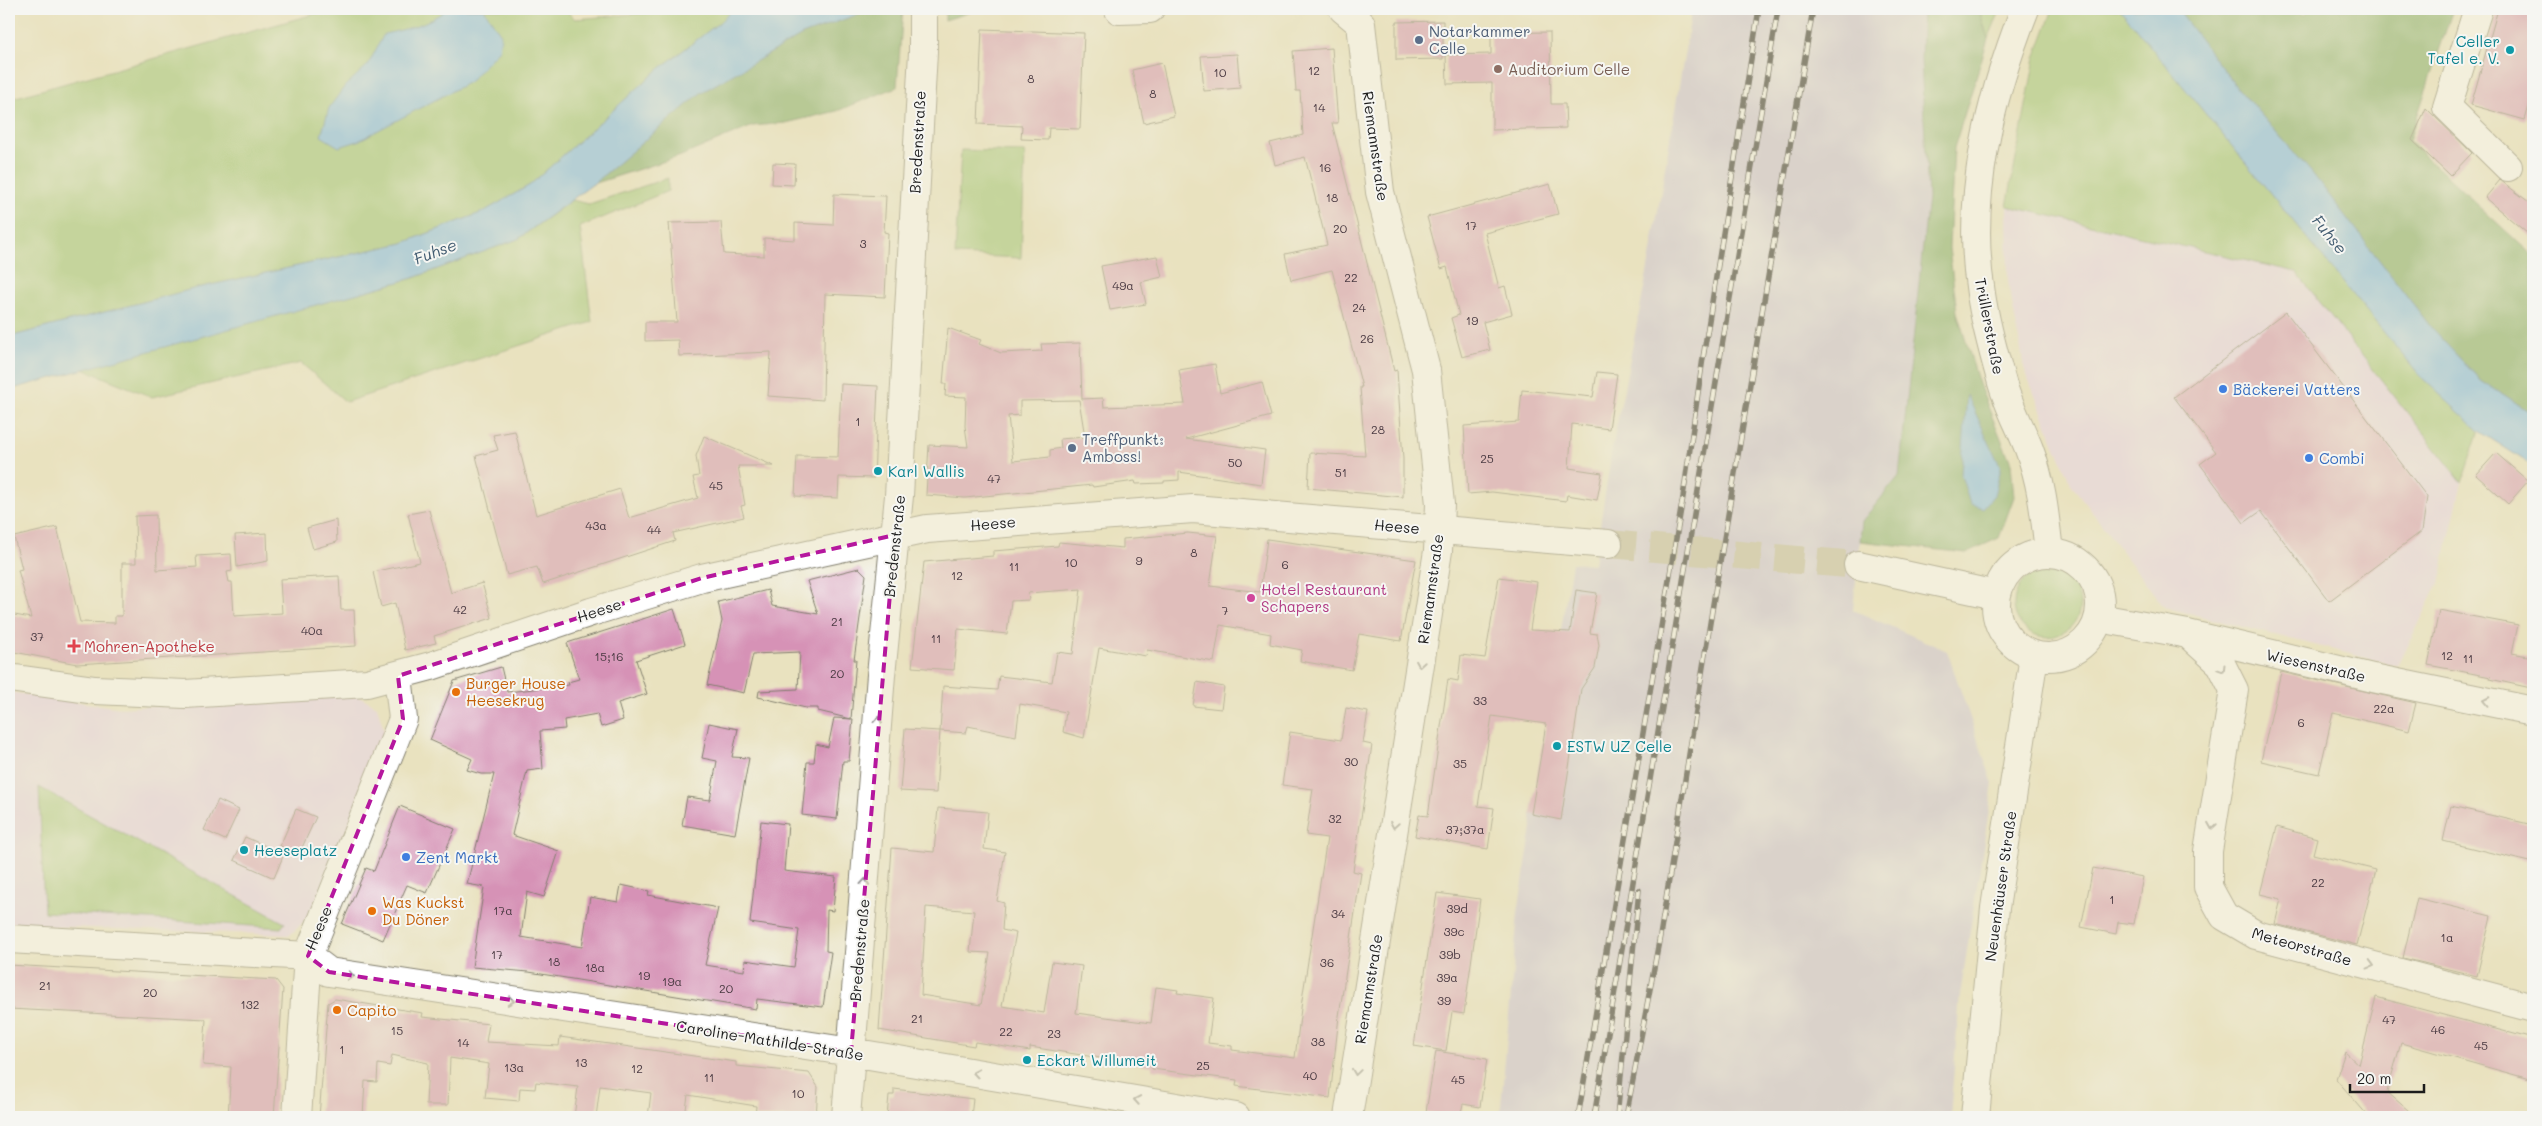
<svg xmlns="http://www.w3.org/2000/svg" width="2542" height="1126" viewBox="0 0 2542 1126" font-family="Mali,sans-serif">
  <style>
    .built { fill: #e7d2ef }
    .industrial { fill: #c8bfd8 }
    .green { fill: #9ac471; stroke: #5b7046 }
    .forest { fill: #7baa63; stroke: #4c6340 }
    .water { fill: #79b9ed; stroke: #4a6a84 }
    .building { fill: #d692b6; fill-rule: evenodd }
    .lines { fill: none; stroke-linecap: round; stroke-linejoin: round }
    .minor-tunnel { stroke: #c0ba9e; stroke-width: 28; stroke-dasharray: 28 14; stroke-linecap: butt }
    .minor-casing { stroke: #827f6e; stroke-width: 30 }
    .minor { stroke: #fff; stroke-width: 28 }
    .rail-casing { stroke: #1c1c1c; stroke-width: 5.5 }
    .rail { stroke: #f6f6f2; stroke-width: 4; stroke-dasharray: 11; stroke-linecap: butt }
    .oneway { stroke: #999 }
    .marked { fill: none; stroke: #b5179e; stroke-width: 4; stroke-dasharray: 10 6; stroke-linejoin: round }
    .service-dot { fill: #5c6f8a; stroke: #f6f6f2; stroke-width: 2 }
    .culture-dot { fill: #0f9aa8; stroke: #f6f6f2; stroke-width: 2 }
    .education-dot { fill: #8d6e63; stroke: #f6f6f2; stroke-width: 2 }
    .shop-dot { fill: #3f7fe0; stroke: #f6f6f2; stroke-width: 2 }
    .hotel-dot { fill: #d1479c; stroke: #f6f6f2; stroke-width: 2 }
    .health-dot { fill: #e0444e; stroke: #f6f6f2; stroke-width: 2 }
    .food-dot { fill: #e8710a; stroke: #f6f6f2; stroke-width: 2 }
    .labels { text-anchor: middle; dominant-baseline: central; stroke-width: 4; stroke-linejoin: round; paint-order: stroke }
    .number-label { font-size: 12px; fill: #4a3a42 }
    .service-label { font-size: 15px; fill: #4e5e75; stroke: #f6f6f2; text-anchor: start }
    .culture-label { font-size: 15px; fill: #0d838f; stroke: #f6f6f2; text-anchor: start }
    .education-label { font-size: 15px; fill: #785e54; stroke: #f6f6f2; text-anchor: start }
    .street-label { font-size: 15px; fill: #1c1c1c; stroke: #f6f6f2 }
    .shop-label { font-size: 15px; fill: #366cbe; stroke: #f6f6f2; text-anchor: start }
    .hotel-label { font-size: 15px; fill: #b23c85; stroke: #f6f6f2; text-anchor: start }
    .health-label { font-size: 15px; fill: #be3a42; stroke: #f6f6f2; text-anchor: start }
    .food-label { font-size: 15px; fill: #c56008; stroke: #f6f6f2; text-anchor: start }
    .water-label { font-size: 16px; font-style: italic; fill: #415b70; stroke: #f6f6f2 }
  </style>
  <rect width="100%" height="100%" fill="#f6f6f2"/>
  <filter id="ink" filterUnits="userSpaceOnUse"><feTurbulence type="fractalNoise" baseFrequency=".02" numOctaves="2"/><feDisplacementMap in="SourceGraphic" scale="10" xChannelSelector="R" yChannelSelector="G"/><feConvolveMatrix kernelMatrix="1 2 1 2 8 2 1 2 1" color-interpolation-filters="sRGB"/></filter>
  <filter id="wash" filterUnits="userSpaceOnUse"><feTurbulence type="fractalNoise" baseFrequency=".0096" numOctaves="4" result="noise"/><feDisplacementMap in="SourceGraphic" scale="20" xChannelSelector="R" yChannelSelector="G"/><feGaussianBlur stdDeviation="1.12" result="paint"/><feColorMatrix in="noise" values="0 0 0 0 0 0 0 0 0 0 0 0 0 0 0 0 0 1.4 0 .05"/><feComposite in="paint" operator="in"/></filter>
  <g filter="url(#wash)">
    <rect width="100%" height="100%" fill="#e9e2bf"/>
    <path class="built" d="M2007,206L2296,272L2462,482L2439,583L2398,666L2164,607L2071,484L2025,371L2008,281Z
      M9,692L121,708L357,695L377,706L386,738L311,915L290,935L9,925Z"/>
    <path class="industrial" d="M1692,9H1923L1921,60L1928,197L1899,477L1862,521L1853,610L1947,651L1993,784L1960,995L1950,1117H1500L1518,912L1532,828L1531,814L1572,563L1594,564L1613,444L1649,263Z"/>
    <path class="green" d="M332,9H564L575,19L694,9H733L720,22L659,69L530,185L483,212L403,243L197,288L9,337V99Z
      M1979,9H2001L1988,39Z
      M2053,9H2120L2418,374L2479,431L2462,482L2296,272L2007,206L2035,58Z
      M961,150L1025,152L1021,258L955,255Z
      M668,178V191L580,227L592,322L346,402L301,363L152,397L83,369L413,278L518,239L572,200L589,204Z
      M2014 604a33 33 0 1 1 66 0a33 33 0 1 1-66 0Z
      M39,787L281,921L285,923L281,928L44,912Z"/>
    <path class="forest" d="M872,9H903L897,87L837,111L786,123L753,126L681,156L593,184L702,92L802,35Z
      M945,9H981L945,20Z
      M1923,9H1979L1988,39L1954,148L1949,248L1957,312L1980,387L2011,463L2014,497L1999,538L1966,553L1860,541L1862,521L1899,476L1928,197L1921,60Z
      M2177,9H2298L2304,15L2311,9H2453L2409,141L2533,256V414L2480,380L2433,330L2312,173L2234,84Z"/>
    <path class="water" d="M447,9H484L501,35L499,50L469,82L358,141L339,147L321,136L329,108L345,86L368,65L384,34C408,29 428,24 447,9Z
      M733,9H872L802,35L702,92L593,184L518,239L413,278L9,390V337L197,288L403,243L483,212L530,185L659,69L720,22Z
      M2120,9H2177L2234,84L2312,173L2433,330L2480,380L2533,414V466L2479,431L2418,374Z
      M1967,395L2001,468L1994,495L1983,508L1970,504L1961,475Z"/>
    <g id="blocks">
      <path class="building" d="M2498,9H2533V92L2525,120L2471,105Z
        M1443,21V59L1396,60V22Z
        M982,29L1084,33L1080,129L1049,128L1048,140L1021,139L1022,126L978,124Z
        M1550,32L1551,104H1565L1566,128L1492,130V83L1447,84L1446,55L1491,54V33Z
        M1332,48L1338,123H1332L1394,371L1397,370L1403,459V497L1308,488L1310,453L1365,456L1360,387H1362L1332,270L1291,280L1285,254L1327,245L1305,157L1275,165L1270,143L1303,135L1300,91H1296L1293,51Z
        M1237,54L1240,88L1204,91L1201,56Z
        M1162,63L1174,116L1144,123L1132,70Z
        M2426,108L2472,153L2450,176L2412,140Z
        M773,163L795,164L794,185L772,184Z
        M2500,180L2533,205V238L2485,198Z
        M1550,184L1558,214L1485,233L1499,288L1505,286L1512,314L1483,322L1490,350L1462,357L1451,318L1459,315L1447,267L1441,269L1427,217Z
        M834,194L886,196L884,232L888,233L885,297L825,294L823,400L768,396L771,352L679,356L678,340L645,341V322H677L669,223L721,222L724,254L764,256V238L795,240V223L833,225Z
        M1157,256L1162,277L1141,282L1146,304L1110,310L1101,266Z
        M2286,312L2427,497L2422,531L2329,601L2261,511L2244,523L2200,464L2216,452L2174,397Z
        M948,328L981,340L979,344L1001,353L1042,351L1041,344L1080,343L1082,399L1103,398L1104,407L1185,404L1179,370L1215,364L1220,393L1262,382L1271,416L1186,439L1265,450L1261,484L1179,472V480L1164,481V483L1136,484L1135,481L1093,487L1092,485L965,498L926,495L929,445L968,447L965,426L966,397L945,396L946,384H943ZM1079,400L1085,437L1060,439L1061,448L1050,450V457L1013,461L1008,416L1020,415V401Z
        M1597,372L1617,374L1609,429L1572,424L1569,468L1602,473L1597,500L1567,495L1566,501L1492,492L1468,494L1464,426L1519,422L1522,390L1593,397Z
        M841,384L878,386L874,478L839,477L838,498L795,496L797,456L838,457Z
        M515,431L536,515L620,489L629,518L698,498L693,477L699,476L696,456L704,436L774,466H738L745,505L741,506L744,517L673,533L675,541L543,584L537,567L507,575L476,456L498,450L493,435Z
        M2496,453L2528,481L2508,504L2476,475Z
        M429,510L451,593L482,583L492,618L434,636L436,643L405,650L395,603L381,607L373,572L420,562L408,514Z
        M156,515L157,570L197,567L196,556L231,554L232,571L227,572L229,582H232L234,616L282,613L280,579L339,576L341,610H354L356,646L77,664L9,651V614L31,618L18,570L22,569L14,537L57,527L80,622L115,623V616H122V563H136L135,516Z
        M336,520L337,542L313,549L307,528Z
        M267,533L268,561L237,567L235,535Z
        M1188,533L1217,536L1210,586L1260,592L1267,539L1416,560L1401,641L1359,634L1352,670L1300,661L1302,650L1270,644L1271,634L1220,625L1214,662L1147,650L1146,656L1099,648L1084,738L1063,732L1066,712L1020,704L1016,736L968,726L966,733L940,731L943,686L997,690L999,676L1052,682L1057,652L1073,654L1081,589L1028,593L1029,600L1011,601L1007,634L958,629L954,670L912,667L924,562L993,556V551L1058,546L1059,542L1123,548V539Z
        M859,568L866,575L854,660H856L851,719L818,711V708H806L758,697L759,691L798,689L800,652L753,654L744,693L707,685L722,621L718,602L768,590L772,606L818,614L807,581Z
        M1499,577L1537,582L1530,630L1570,632L1576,590L1597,593L1590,633L1597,634L1599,645L1595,668L1581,689L1561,820L1531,814L1546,724L1492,716L1478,806L1494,808L1488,849L1415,836L1419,815L1428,816L1448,679L1458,681L1461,655L1485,658Z
        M674,609L685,644L636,660L647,694L618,703L623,720L601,727L597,714L564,720L565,729L540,731L543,769L527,771L512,835L559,851L544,897L527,892L521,937L582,947L590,897L618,902L621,885L649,891L648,895L718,908L705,965L744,971L745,960L794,967L799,930L750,923L761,821L788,824L784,871L836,877L833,911L827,910L826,951L831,952L823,1007L757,999L756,1009L529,972L472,967L484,887L467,884L494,774H481L467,770L472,759L430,740L454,681L501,667L507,692L569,685L568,682L579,679L567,643Z
        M2439,610L2518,625L2512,653L2533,657L2531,688L2490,679L2491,677L2428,665Z
        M2281,672L2416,703L2409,731L2333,713L2319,774L2261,761Z
        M1197,682L1224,687L1221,709L1193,706Z
        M1346,708L1368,712L1363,743L1372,745L1353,871L1361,873L1339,1016L1330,1098L1236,1086L1237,1080L1152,1069V1066L1030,1047V1051L975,1042L974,1046L879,1030L892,848L934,852L938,808L988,812L984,849L1005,852L997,901L1004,903L1002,930L1016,933L1002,1006L1044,1013L1052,962L1082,966L1076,1013L1151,1023L1156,987L1178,990L1177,993L1214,998L1208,1043L1232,1046V1050L1295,1058L1302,1000L1327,838L1306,835L1313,789L1282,785L1290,732L1341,740ZM926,907L974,911L970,952L990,953L981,1005L921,995Z
        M834,718L853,719L849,761H843L837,819L802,815L807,762H814L816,744L828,747Z
        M709,723L738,729L732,757L749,758L735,834L682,825L687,797L710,800L717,761L702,758Z
        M905,729L940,731L936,793L900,791Z
        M218,800L239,810L225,840L204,830Z
        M400,806L455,829L427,893L407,885L383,940L342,924L366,868L374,871Z
        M2451,806L2533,825V845L2529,862L2443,841Z
        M296,809L316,817L299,854L280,846Z
        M2277,827L2317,838L2313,854L2376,870L2357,945L2275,924L2281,899L2260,894Z
        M245,837L284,854L274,878L234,860Z
        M2093,868L2143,877L2134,924L2118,922L2116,934L2081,927Z
        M1437,893L1480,899L1464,1014L1452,1012L1446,1051L1414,1046Z
        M2417,898L2491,916L2477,976L2403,958Z
        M9,965L276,980L283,989L274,1117H228L231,1067L203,1065L206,1019L9,1009Z
        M2376,997L2533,1039V1080L2401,1043L2387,1092L2416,1117H2369L2336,1079L2345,1052L2359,1065Z
        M335,999L423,1013L422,1017L489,1024L486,1042L559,1046L560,1037L736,1062V1066L809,1073L818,1087L816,1117H755L756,1106L688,1095L685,1117H648L651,1093L600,1086L596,1117H574L578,1087L536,1082L535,1089L520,1088L519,1101L485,1098L489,1064L450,1058L448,1105H426L428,1063L392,1055L390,1066L378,1064L377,1082L365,1081L363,1117H319L328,1003Z
        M1436,1051L1487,1059L1480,1107L1463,1104L1460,1117L1426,1112Z
        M894,1089L973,1099L971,1117H887L889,1095H894Z"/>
    </g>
  </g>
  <g filter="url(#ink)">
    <use href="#blocks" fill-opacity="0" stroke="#827f6e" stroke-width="1"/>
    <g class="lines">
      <path class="minor-tunnel" d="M1608,544L1858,565"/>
      <defs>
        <path id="minor" d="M1343,9L1361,24L1380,192L1426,370L1440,504L1438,551L1348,1117
          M2025,9C1990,98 1965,197 1981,294C1985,322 1993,351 2001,379C2007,403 2020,426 2029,449C2042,483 2045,517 2049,552
          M2478,9L2447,107L2508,167
          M1119,10L1150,9
          M1996 605a52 52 0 1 1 104 0a52 52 0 1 1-104 0Z
          M1858,565L1996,595
          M2099,618L2188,634L2373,678L2533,711
          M2188,634L2221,664L2234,690L2208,851V887L2224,916L2256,935L2533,1008
          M9,678L95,690L185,694L367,683L431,666L591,612L702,578L927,529L1193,509L1608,544
          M9,939L308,956L403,719L398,676
          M308,956L329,972L851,1052L1236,1117
          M297,1117L308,956
          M846,1117L881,675L899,496L923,52V9
          M1975,1117L1995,908L2034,656"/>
      </defs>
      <use href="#minor" class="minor-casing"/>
      <use href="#minor" class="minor"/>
      <defs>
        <path id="rail" d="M1578,1117L1683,497L1703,358L1759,9
          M1594,1117L1778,9
          M1617,1117L1639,890
          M1626,1117L1660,936L1714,598L1813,9"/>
      </defs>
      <use href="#rail" class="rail-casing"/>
      <use href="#rail" class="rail"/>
    </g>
    <defs><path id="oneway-chevron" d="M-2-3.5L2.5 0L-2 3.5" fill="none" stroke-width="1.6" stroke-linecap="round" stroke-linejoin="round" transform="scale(1.25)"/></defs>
    <g class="oneway">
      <use href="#oneway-chevron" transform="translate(1420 664) rotate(99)"/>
      <use href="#oneway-chevron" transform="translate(2222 669) rotate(59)"/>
      <use href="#oneway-chevron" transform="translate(2486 701) rotate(-168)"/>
      <use href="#oneway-chevron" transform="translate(878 720) rotate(-85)"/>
      <use href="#oneway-chevron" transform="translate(1394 825) rotate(99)"/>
      <use href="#oneway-chevron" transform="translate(2212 826) rotate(99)"/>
      <use href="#oneway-chevron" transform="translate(865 882) rotate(-85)"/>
      <use href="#oneway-chevron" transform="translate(2371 965) rotate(15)"/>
      <use href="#oneway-chevron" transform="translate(351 976) rotate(10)"/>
      <use href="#oneway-chevron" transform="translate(511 1001) rotate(9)"/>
      <use href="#oneway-chevron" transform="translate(1356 1072) rotate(98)"/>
      <use href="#oneway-chevron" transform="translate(976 1073) rotate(-170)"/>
      <use href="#oneway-chevron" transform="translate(1137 1100) rotate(-170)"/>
    </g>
  </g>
  <path d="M0 0H2542V1126H0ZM895,535L851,1052L329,972L308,956L403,719L398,676L702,578Z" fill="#e9e2bf" fill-opacity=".55" fill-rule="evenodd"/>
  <path class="marked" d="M895,535L851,1052L329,972L308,956L403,719L398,676L702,578Z"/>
  <g class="service-dot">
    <circle cx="1419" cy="40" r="5"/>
    <circle cx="1072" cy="448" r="5"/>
  </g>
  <g class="culture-dot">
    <circle cx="2510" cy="50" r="5"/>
    <circle cx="878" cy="471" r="5"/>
    <circle cx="1557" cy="746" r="5"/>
    <circle cx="244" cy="850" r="5"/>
    <circle cx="1027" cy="1060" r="5"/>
  </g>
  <circle class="education-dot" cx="1498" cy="69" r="5"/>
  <g class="shop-dot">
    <circle cx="2223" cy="389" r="5"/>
    <circle cx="2309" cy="458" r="5"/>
    <circle cx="406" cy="857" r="5"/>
  </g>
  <circle class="hotel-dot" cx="1251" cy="598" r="5"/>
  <path class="health-dot" d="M71.5 638.5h5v5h5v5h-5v5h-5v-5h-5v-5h5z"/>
  <g class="food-dot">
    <circle cx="456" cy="692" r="5"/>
    <circle cx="372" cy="911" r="5"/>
    <circle cx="337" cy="1010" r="5"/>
  </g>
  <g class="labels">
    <g class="number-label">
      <text x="1314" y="70">12</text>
      <text x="1220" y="72">10</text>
      <text x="1031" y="78">8</text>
      <text x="1153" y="93">8</text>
      <text x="1319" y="107">14</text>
      <text x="1325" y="167">16</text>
      <text x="1332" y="197">18</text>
      <text x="1471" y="225">17</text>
      <text x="1340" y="228">20</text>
      <text x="863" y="243">3</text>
      <text x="1351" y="277">22</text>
      <text x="1123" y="285">49a</text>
      <text x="1359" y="307">24</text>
      <text x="1472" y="320">19</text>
      <text x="1367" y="338">26</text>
      <text x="858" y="421">1</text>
      <text x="1378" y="429">28</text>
      <text x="1487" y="458">25</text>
      <text x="1235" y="462">50</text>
      <text x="1341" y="472">51</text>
      <text x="994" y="478">47</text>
      <text x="716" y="485">45</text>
      <text x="596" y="525">43a</text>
      <text x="654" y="529">44</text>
      <text x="1194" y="552">8</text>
      <text x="1139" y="560">9</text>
      <text x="1071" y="562">10</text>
      <text x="1285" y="564">6</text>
      <text x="1014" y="566">11</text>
      <text x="957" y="575">12</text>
      <text x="460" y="609">42</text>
      <text x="1225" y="610">7</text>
      <text x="837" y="621">21</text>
      <text x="312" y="630">40a</text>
      <text x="37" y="636">37</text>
      <text x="936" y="638">11</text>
      <text x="2447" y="655">12</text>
      <text x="609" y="656">15;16</text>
      <text x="2468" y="658">11</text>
      <text x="837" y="673">20</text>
      <text x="1480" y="700">33</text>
      <text x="2384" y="708">22a</text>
      <text x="2301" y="722">6</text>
      <text x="1351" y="761">30</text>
      <text x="1460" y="763">35</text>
      <text x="1335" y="818">32</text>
      <text x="1465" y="829">37;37a</text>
      <text x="2318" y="882">22</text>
      <text x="2112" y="899">1</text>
      <text x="1457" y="908">39d</text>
      <text x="503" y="910">17a</text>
      <text x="1338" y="913">34</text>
      <text x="1454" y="931">39c</text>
      <text x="2447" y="937">1a</text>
      <text x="497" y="954">17</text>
      <text x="1450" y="954">39b</text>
      <text x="554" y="961">18</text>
      <text x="1327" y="962">36</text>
      <text x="595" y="967">18a</text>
      <text x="644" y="975">19</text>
      <text x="1447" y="977">39a</text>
      <text x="672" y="981">19a</text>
      <text x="45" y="985">21</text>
      <text x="726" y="988">20</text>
      <text x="150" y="992">20</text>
      <text x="1444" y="1000">39</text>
      <text x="250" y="1004">132</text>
      <text x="917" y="1018">21</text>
      <text x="2389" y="1019">47</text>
      <text x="2438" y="1029">46</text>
      <text x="397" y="1030">15</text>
      <text x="1006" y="1031">22</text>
      <text x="1054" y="1033">23</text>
      <text x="1318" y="1041">38</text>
      <text x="463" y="1042">14</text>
      <text x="2481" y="1045">45</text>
      <text x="342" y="1049">1</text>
      <text x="581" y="1062">13</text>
      <text x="1203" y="1065">25</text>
      <text x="514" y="1067">13a</text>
      <text x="637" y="1068">12</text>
      <text x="1310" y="1075">40</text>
      <text x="709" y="1077">11</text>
      <text x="1458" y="1079">45</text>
      <text x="798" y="1093">10</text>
    </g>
    <g class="service-label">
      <text x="1429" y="31">Notarkammer<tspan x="1429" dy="17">Celle</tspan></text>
      <text x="1082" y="439">Treffpunkt:<tspan x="1082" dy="17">Amboss!</tspan></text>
    </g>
    <g class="culture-label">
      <text x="2500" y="41" text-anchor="end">Celler<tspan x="2500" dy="17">Tafel e. V.</tspan></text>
      <text x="888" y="471">Karl Wallis</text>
      <text x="1567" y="746">ESTW UZ Celle</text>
      <text x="254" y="850">Heeseplatz</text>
      <text x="1037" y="1060">Eckart Willumeit</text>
    </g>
    <g class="education-label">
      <text x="1508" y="69">Auditorium Celle</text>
    </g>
    <g class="street-label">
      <text transform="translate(917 142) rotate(-87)">Bredenstraße</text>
      <text transform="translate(1376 146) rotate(82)">Riemannstraße</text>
      <text transform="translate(1990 326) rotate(79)">Trüllerstraße</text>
      <text transform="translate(993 523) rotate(-5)">Heese</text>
      <text transform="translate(1397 526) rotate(5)">Heese</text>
      <text transform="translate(894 546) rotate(-84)">Bredenstraße</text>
      <text transform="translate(1430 589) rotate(-82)">Riemannstraße</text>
      <text transform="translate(599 610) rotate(-18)">Heese</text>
      <text transform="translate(2316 665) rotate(13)">Wiesenstraße</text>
      <text transform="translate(2000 886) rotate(-82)">Neuenhäuser Straße</text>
      <text transform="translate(318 928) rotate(-67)">Heese</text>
      <text transform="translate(2302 946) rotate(16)">Meteorstraße</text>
      <text transform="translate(859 950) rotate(-85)">Bredenstraße</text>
      <text transform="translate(1368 989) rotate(-81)">Riemannstraße</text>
      <text transform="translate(770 1040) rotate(9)">Caroline-Mathilde-Straße</text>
    </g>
    <g class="shop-label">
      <text x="2233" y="389">Bäckerei Vatters</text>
      <text x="2319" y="458">Combi</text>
      <text x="416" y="857">Zent Markt</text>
    </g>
    <g class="hotel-label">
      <text x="1261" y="589">Hotel Restaurant<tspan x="1261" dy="17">Schapers</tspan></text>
    </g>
    <g class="health-label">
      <text x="84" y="646">Mohren-Apotheke</text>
    </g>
    <g class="food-label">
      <text x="466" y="683">Burger House<tspan x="466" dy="17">Heesekrug</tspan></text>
      <text x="382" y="902">Was Kuckst<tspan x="382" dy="17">Du Döner</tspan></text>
      <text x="347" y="1010">Capito</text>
    </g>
    <g class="water-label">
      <text transform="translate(2330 234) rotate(51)">Fuhse</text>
      <text transform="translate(435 251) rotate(-21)">Fuhse</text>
    </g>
  </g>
  <rect width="2542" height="1126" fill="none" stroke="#f6f6f2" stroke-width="30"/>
  <path d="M2350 1084v8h74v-8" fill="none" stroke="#1c1c1c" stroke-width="2.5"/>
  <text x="2357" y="1084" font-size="15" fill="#1c1c1c" stroke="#f6f6f2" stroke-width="4" paint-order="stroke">20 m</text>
</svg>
